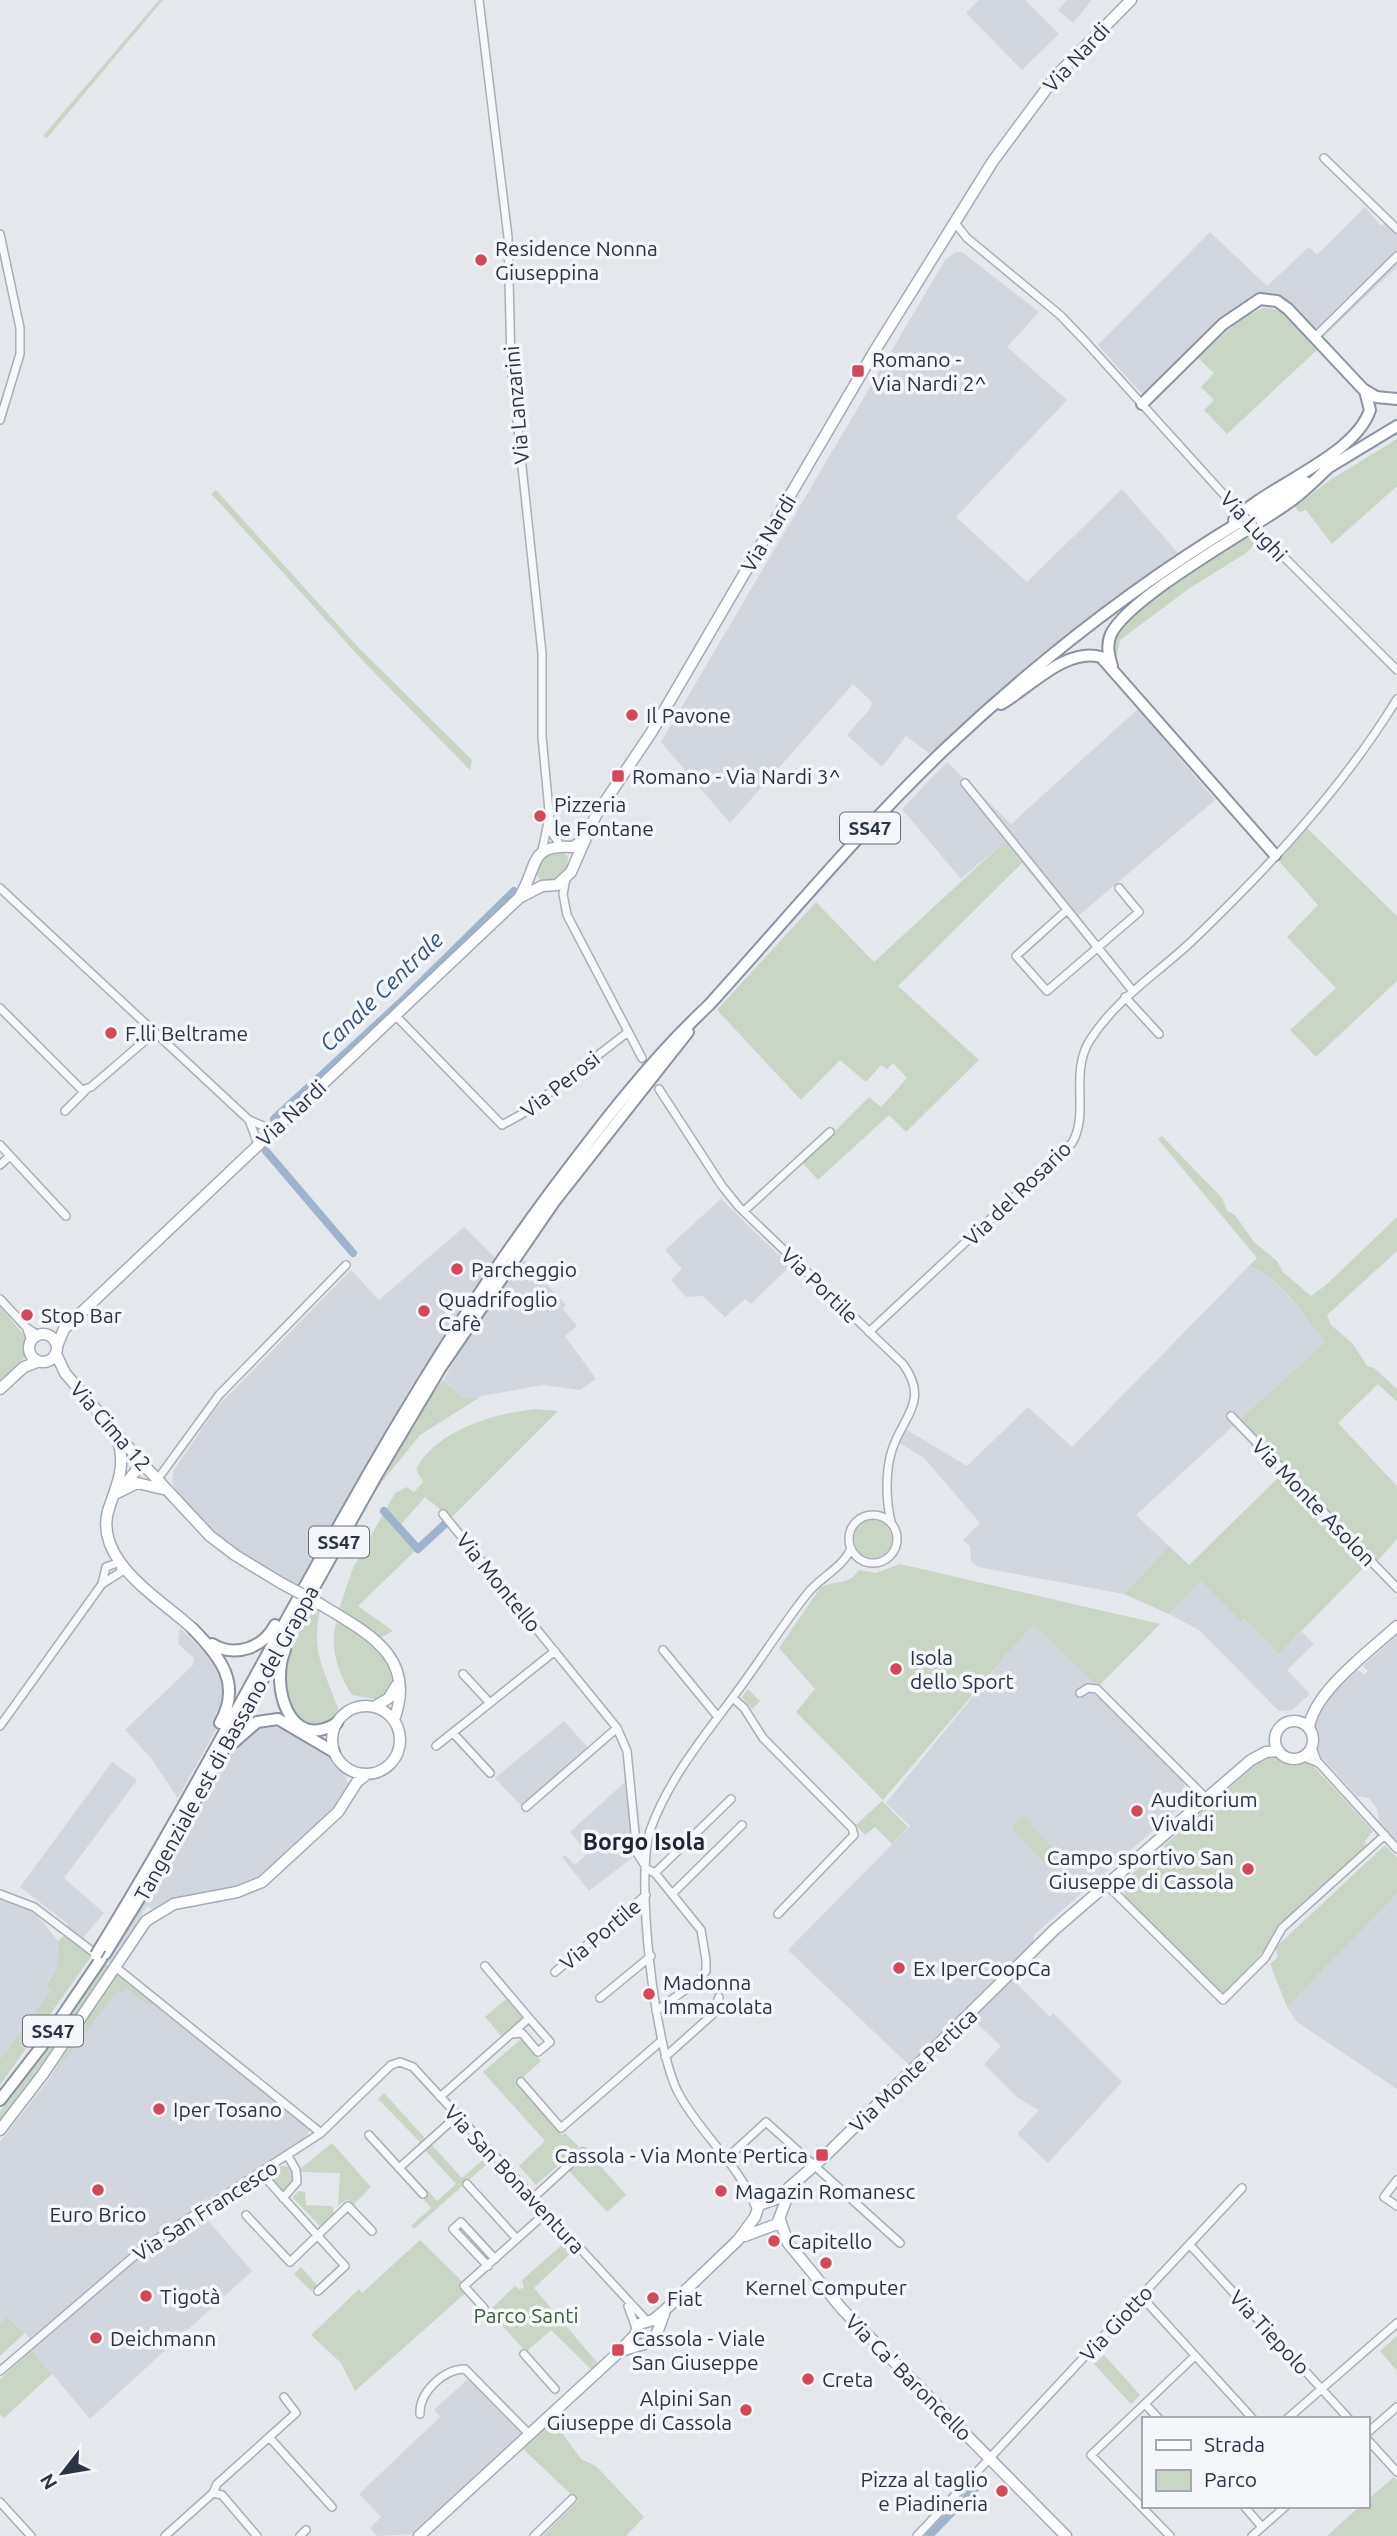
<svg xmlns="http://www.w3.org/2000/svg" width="1397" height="2536" viewBox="0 0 1397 2536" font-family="Ubuntu,sans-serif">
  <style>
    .built { fill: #d2d6de }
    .green { fill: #c9d6c5 }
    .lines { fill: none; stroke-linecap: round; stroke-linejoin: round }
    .canal { stroke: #9fb4cc; stroke-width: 8 }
    .minor-tunnel { stroke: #bfc3cb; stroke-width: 7; stroke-dasharray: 7 3.5; stroke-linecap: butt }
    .minor-casing { stroke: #a9aeb7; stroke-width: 10 }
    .major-casing { stroke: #a3abb8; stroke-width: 13 }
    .highway-casing { stroke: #8b94a3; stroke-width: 14 }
    .minor { stroke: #f7f8fa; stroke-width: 7 }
    .major { stroke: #fff; stroke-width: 10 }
    .highway { stroke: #fff; stroke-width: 10 }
    .minor-bridge-casing { stroke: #a9aeb7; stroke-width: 10; stroke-linecap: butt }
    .major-bridge-casing { stroke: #a3abb8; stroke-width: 13; stroke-linecap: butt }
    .highway-bridge-casing { stroke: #8b94a3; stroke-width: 14; stroke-linecap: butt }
    .minor-bridge { stroke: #f7f8fa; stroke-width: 7 }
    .major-bridge { stroke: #fff; stroke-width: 10 }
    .highway-bridge { stroke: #fff; stroke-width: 10 }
    .poi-dot { fill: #d1495b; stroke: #f4f6f9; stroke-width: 2.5 }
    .labels { text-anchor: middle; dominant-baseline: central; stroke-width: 7; stroke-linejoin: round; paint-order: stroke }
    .shield { fill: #f4f6f9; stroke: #676e7b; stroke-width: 2 }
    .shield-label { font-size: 19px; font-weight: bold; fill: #2b3445 }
    .street-label { font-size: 21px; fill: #2b3445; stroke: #f4f6f9 }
    .poi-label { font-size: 21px; fill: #2b3445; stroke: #f4f6f9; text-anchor: start }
    .park-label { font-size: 21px; fill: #3f6138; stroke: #f4f6f9 }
    .water-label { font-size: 23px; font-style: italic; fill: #34527a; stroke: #f4f6f9 }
    .neighbourhood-label { font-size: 23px; font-weight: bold; fill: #1d2536; stroke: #f4f6f9 }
  </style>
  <rect width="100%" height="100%" fill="#e4e7ec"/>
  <path class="built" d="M979,0H1025L1059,34L1022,70L966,13Z
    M1067,0H1092L1073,23L1058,10Z
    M1365,207L1381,226L1387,222L1397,231V267L1320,340L1290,307L1252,301L1150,392L1145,393H1141L1098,345L1210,232L1267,286L1309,247L1317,255Z
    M956,252H962L1039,312L1007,347L1067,400L956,517L1027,582L1122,489L1178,553L1042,653L930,754L906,736L882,767L847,735L870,709L872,702L853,684L730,823L661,742L945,260Z
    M1138,709L1215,800L1071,922L1004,842L961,879L902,809L947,762L1011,824Z
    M721,1199L790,1266L751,1304L745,1299L725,1317L703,1296L686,1297L671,1280L682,1269L665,1250Z
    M464,1227L495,1258L489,1272L412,1385L296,1587L260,1568L215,1536L176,1492L172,1481L174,1470L216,1408L351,1270L379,1300Z
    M524,1260L566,1305L563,1309L577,1326L565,1336L596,1379L580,1390L543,1385L465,1399L444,1380L463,1343L504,1282Z
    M1249,1266L1264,1271L1282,1289L1326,1341L1136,1515L1169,1546L1124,1594L978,1567L971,1561L970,1546L963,1540L980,1523L924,1458L900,1443L907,1430L967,1466L1028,1407L1072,1447Z
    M1201,1581L1240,1621L1244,1618L1279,1653L1302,1632L1314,1644L1287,1670L1310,1694L1292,1710L1279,1711L1199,1630L1169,1614Z
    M1033,1623L1098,1687L1108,1707L1182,1779L1189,1799L1034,1935V1941L1027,1948L1029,1951L911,2067L788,1950L910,1826L886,1803Z
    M180,1628L219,1667L226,1689L220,1722L178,1798L151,1758L125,1730L193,1665L194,1658L178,1644Z
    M1397,1635V1845L1380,1826L1377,1809L1369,1798L1357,1796L1316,1751L1313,1726L1326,1699L1357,1669L1364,1675L1368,1671L1363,1666Z
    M564,1721L590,1750L523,1808L495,1778Z
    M267,1725L290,1731L329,1753L340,1763L349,1786L338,1808L269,1872L255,1881L240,1887L167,1903L154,1910L147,1906L112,1965L106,1961L180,1845L239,1740L256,1728Z
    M112,1762L137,1780L64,1878L104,1913L81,1940L67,1929L68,1924L20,1887Z
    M625,1782L637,1854L589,1891L562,1857L565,1855L575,1865L588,1853L570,1832Z
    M1397,1894V2089L1297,2022L1287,2007Z
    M0,1898L27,1907L37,1915L58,1941L57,1969L46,1984L52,1989L0,2059Z
    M117,1971L306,2123L310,2130L306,2137L277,2158L195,2206L252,2271L90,2419L32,2350L36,2346L26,2334L8,2317L0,2324V2142L50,2078Z
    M1012,1979L1050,2017L1053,2013L1122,2082L1048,2163L1017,2134L1039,2110L1018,2098L984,2064L1001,2046L971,2018Z
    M470,2377L524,2436L415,2534L377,2536L370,2528L381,2517L359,2494L440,2417L434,2410Z"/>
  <path class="green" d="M159,0H163L47,138L43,136Z
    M1263,308C1287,307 1303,332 1319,348L1227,434L1204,410L1214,400L1201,387L1214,373L1198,358L1240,319Z
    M1397,439V486L1332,544L1306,510L1299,512L1295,507L1330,480Z
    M216,490L358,647L472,760L470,770L364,662L217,500L211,494Z
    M1252,533L1259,540L1246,553L1190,588L1120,640L1116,660L1122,675C1115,666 1109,658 1111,646C1115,615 1223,551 1252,533Z
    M1307,828L1397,916V981L1316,1057L1290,1030L1336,988L1287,937L1318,905L1278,860Z
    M1004,842L1022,863L898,986L979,1060L906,1132L889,1115L818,1180L803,1163L869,1097L881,1107L907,1078L893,1063L887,1069L881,1065L866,1082L840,1060L801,1100L717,1010L816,902L874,962Z
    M562,850L568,857L567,870L555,881H541L536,874L545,854Z
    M1162,1136L1222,1198L1227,1211L1235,1215L1254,1242L1277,1261L1283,1272L1311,1296L1326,1285L1397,1217V1251L1327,1315L1331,1325L1353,1344L1367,1366L1374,1368L1397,1389V1402L1378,1384L1338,1423L1397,1486V1539L1373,1566L1369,1562L1279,1654L1244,1618L1241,1622L1201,1581L1169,1614L1124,1594L1169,1546L1189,1565L1281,1475L1233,1426L1326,1341C1301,1316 1284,1279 1249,1266L1257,1258L1158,1139Z
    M0,1306L28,1340L25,1357L0,1381Z
    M443,1380L464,1398L480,1397L420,1435L369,1498L419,1411Z
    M535,1409L558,1411L451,1518L425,1497L396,1530L417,1549L358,1606L393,1631L382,1637L338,1612L353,1568L395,1493L407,1487L414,1492L423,1482L416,1469C438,1429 494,1414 535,1409Z
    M854 1539a19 19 0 1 1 38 0a19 19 0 1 1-38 0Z
    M900,1564L1160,1624L1098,1687L1033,1624L883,1800L796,1712L815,1689L779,1648L820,1588C835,1579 847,1587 859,1570L876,1573Z
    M312,1606L320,1611C310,1652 326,1673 338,1709L330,1724L321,1729L296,1721L281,1683L288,1650Z
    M337,1620C368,1637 388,1649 393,1686L381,1700L352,1695C337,1672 329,1645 337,1620Z
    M748,1689L760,1701L752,1709L742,1697Z
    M1269,1753L1281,1757L1286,1754L1296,1762L1306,1758L1373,1831L1365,1841L1366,1848L1263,1951L1221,1999L1124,1903L1125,1892L1119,1885Z
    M882,1801L908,1827L892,1844L875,1827L865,1835L856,1825Z
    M1024,1816L1064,1860L1052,1871L1011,1827Z
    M1385,1845L1397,1858V1894L1287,2007L1270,1964L1278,1957L1275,1948Z
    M67,1933L93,1954L0,2085V2059L52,1989L46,1985L57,1969L58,1941Z
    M105,1963L110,1967L54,2051L0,2124V2111L74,2011Z
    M117,1971L156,2003L149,2006L127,1989L122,1993L118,1990L50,2078Z
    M506,1999L522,2018L501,2036L485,2017Z
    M522,2038L541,2061L518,2082L562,2135L565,2133L579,2147L536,2185L519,2166L545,2141L483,2072Z
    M384,2093L424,2137L421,2143L378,2099Z
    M332,2143L371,2187L353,2205L347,2199L338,2206L340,2173L300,2172V2169Z
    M431,2144L462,2178L484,2159L488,2163L414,2229L411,2226L431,2208L421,2196L427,2190L437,2201L456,2184L425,2150Z
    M591,2155L626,2195L607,2212L569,2171L585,2156Z
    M271 2178a12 12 0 1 1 24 0a12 12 0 1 1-24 0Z
    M299,2191L305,2192L306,2205L332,2206L334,2213L321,2227L292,2197Z
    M420,2240L470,2289L355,2391L341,2363L311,2335L359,2289L362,2293Z
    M563,2244L571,2253L534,2288L600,2366L594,2372L551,2330L526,2352L489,2311L515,2286L519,2289L524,2288L522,2280Z
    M301,2267L317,2285L311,2291L294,2274Z
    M7,2317L25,2333L0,2356V2324Z
    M1397,2336V2371L1380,2351Z
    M32,2350L52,2374L4,2418L0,2415V2379Z
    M1104,2355L1140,2395L1131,2404L1094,2364Z
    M552,2419L581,2459L596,2466L644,2517L626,2536H542L578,2501L522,2448Z
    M1394,2477L1397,2480V2536H1327L1360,2506H1367V2500Z"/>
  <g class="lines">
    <path class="canal" d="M274,1119L400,1003L514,891
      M266,1151L353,1253
      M384,1511L418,1549L446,1523
      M929,2536L984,2479"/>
    <path class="minor-tunnel" d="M642,1058L659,1089"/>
    <defs>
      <path id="minor" d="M479,0L508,237L511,364L542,653V736L549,811L552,833L560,845
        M1324,158L1397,229
        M955,223L967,238L1060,315L1084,340L1236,508
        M0,234L20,328V354L0,420
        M1315,337L1397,256
        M1259,532L1397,670
        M965,783L1132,990
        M542,851L548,822
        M566,878L563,894L567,915L642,1058
        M0,888L249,1120L273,1130
        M1067,910L1016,956L1047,991L1139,912L1119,888
        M1125,997L1159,1034
        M0,1008L82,1090L91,1087L155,1032
        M395,1015L502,1125L522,1114L628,1032
        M659,1089L722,1186L739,1207L903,1364C930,1401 903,1416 892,1450C885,1472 886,1500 891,1522
        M65,1111L86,1090
        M249,1120L258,1144
        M0,1145L66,1216
        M0,1165L10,1156
        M744,1211L830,1132
        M0,1299L27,1328L38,1335
        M27,1329L31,1341
        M869,1332L1072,1143C1090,1113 1069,1073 1090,1040C1117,998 1157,974 1192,941C1268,868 1342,789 1397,699
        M1231,1416L1397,1588
        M157,1480L219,1395L346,1265
        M443,1514L617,1728L627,1751L637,1853L644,1864
        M849 1539a24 24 0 1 1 48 0a24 24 0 1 1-48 0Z
        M663,1650L718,1717
        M463,1674L489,1702
        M1080,1693L1088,1688L1097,1689L1208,1800
        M733,1698L744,1708L763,1738L852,1828L854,1835L778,1914
        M0,1726L102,1584L121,1572L120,1562L106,1567L102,1584
        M454,1734L490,1773
        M436,1746L555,1651
        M1312,1748L1318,1763
        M1304,1757L1319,1763L1397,1849
        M526,1807L617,1728
        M645,1868L655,1873L701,1930L706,1960V1971L700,1979L656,2011
        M655,1873L731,1799
        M1107,1885L1223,2000L1265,1958L1282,1928L1385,1835
        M673,1893L742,1825
        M0,1894L34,1907L92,1951
        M485,1966L529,2018
        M118,1969L321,2133
        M555,1972L646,1895
        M600,1998L651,1956
        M665,2057L712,2015L719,1997
        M521,2082L561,2128L660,2042
        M440,2097L529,2018L550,2042L538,2052L522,2033L512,2034
        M369,2135L423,2194
        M727,2158L766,2122L900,2243
        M399,2168L457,2116
        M260,2172L345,2266L318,2291
        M1397,2180L1384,2197L1397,2206
        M467,2184L517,2239
        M283,2198L297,2182L296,2170L288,2156
        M533,2198L583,2152
        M756,2208C739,2164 701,2135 679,2094C655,2052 634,1872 651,1828C670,1776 707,1733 739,1689C762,1658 783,1624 807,1594C820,1577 843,1568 851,1548
        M246,2215L290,2262L348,2206L372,2231
        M1190,2245L1349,2419
        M488,2266L453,2229L461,2222L495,2259
        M1141,2296L1253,2419
        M628,2306L636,2328
        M484,2308L464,2286L547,2212
        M524,2354L555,2389
        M0,2371L146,2246L321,2133L391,2065L400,2062L413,2067L647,2321
        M1145,2404L1159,2419
        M420,2414C419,2392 444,2369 465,2369L529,2434
        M1287,2419L1397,2323
        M1367,2433L1397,2407
        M269,2437L332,2507
        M1367,2439L1397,2472
        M213,2493L217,2484L296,2413L284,2397
        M0,2502L31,2536
        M1244,2506L1262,2527
        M165,2536L213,2493L222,2495L257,2536
        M300,2536L306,2530
        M534,2536L572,2499
        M917,2536L1242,2188
        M1170,2536L1091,2455L1195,2356
        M1252,2536L1286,2506"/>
      <path id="major" d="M520,896C539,865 528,844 573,847L586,838
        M29 1348a14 14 0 1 1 28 0a14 14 0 1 1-28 0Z
        M57,1346L64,1329L519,898L542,886L557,885L571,872L596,815L651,733L874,352L993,161L1056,76L1131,0
        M56,1354L65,1373L142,1463L210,1536L235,1555L281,1583
        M0,1389L24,1367L37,1362
        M117,1438C126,1462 119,1481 110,1505C89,1559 160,1598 193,1629
        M123,1487L142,1463
        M115,1494L137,1483L163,1489
        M320,1604C365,1632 418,1655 394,1720
        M332 1740a34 34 0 1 1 68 0a34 34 0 1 1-68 0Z
        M374,1707L389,1698L396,1686
        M1275 1740a19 19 0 1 1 38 0a19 19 0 1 1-38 0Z
        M1309,1728C1313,1692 1371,1650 1397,1626
        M0,2130L43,2074L146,1921L174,1904L237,1892L262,1882L338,1812L357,1782L367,1774
        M780,2220L788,2243L842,2309L1066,2536
        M745,2236L777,2224L790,2190
        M621,2351L654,2341L664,2314
        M419,2536L619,2352L635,2335L639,2324L653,2320L665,2310L738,2240L755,2217L759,2205L776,2199L824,2157L1054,1930L1251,1760L1266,1752L1279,1751"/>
      <path id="highway" d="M1142,404L1223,324L1260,299L1277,301L1288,309L1363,389L1376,397L1397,399
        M1326,469L1397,426
        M1252,515L1306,482
        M1234,520C1270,484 1354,457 1370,410L1365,391
        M1112,666C1109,656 1106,645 1111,634C1130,596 1249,531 1288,503C1303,493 1316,479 1329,467
        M1001,704C1029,688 1066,647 1101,657L1275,855
        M193,1629C221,1658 242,1684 220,1723
        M212,1644C235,1658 263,1648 275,1625
        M285,1650C270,1685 289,1753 337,1723
        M233,1743L257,1722L278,1719L334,1752
        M100,1948C254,1697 375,1427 552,1190C600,1126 650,1060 709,1005C787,919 862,828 946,748C1037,662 1135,585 1243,520
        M105,1954L156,1871L375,1478L441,1367L554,1202L688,1032
        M0,2100L41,2047L101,1959"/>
    </defs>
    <use href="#minor" class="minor-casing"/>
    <use href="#major" class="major-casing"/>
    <use href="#highway" class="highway-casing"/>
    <use href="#minor" class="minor"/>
    <use href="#major" class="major"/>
    <use href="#highway" class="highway"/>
    <defs>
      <path id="minor-bridge" d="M1236,508L1259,532"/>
      <path id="major-bridge" d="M281,1583L320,1604"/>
      <path id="highway-bridge" d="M96,1955L100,1948"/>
    </defs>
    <use href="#minor-bridge" class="minor-bridge-casing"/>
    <use href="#major-bridge" class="major-bridge-casing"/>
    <use href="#highway-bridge" class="highway-bridge-casing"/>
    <use href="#minor-bridge" class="minor-bridge"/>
    <use href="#major-bridge" class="major-bridge"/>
    <use href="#highway-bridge" class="highway-bridge"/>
  </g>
  <g class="poi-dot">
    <circle cx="481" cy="260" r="7"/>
    <rect x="851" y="364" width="14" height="14" rx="3.5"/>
    <circle cx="632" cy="715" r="7"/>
    <rect x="611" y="769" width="14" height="14" rx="3.5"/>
    <circle cx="540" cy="816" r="7"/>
    <circle cx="111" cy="1033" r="7"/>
    <circle cx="457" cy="1269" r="7"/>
    <circle cx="424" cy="1311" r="7"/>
    <circle cx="27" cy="1315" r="7"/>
    <circle cx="896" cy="1669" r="7"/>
    <circle cx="1137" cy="1811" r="7"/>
    <circle cx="1248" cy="1869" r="7"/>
    <circle cx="899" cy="1968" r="7"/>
    <circle cx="649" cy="1994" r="7"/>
    <circle cx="159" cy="2109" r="7"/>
    <rect x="815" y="2148" width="14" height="14" rx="3.5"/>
    <circle cx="98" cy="2190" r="7"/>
    <circle cx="721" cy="2191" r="7"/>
    <circle cx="774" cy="2241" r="7"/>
    <circle cx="826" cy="2263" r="7"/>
    <circle cx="146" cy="2296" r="7"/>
    <circle cx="653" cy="2298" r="7"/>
    <circle cx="96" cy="2338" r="7"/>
    <rect x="611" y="2343" width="14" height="14" rx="3.5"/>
    <circle cx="808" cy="2379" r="7"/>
    <circle cx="746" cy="2410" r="7"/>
    <circle cx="1002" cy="2491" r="7"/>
  </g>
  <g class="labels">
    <g class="shield">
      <rect x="840" y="812.5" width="60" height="31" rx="5"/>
      <rect x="309" y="1526.5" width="60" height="31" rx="5"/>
      <rect x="23" y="2015.5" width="60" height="31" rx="5"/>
    </g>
    <g class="shield-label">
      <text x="870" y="828">SS47</text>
      <text x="339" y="1542">SS47</text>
      <text x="53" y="2031">SS47</text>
    </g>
    <g class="street-label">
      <text transform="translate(1076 57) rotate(-47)">Via Nardi</text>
      <text transform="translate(516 405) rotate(-95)">Via Lanzarini</text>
      <text transform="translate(1254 526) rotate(47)">Via Lughi</text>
      <text transform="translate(768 533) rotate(-59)">Via Nardi</text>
      <text transform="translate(560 1084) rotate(-38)">Via Perosi</text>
      <text transform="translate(291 1113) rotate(-43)">Via Nardi</text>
      <text transform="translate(1017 1193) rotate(-44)">Via del Rosario</text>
      <text transform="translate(820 1285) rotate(44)">Via Portile</text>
      <text transform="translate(111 1426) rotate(49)">Via Cima 12</text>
      <text transform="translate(1314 1502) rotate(46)">Via Monte Asolon</text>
      <text transform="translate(499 1582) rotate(51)">Via Montello</text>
      <text transform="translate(226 1743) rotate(-61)">Tangenziale est di Bassano del Grappa</text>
      <text transform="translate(600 1934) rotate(-40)">Via Portile</text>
      <text transform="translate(913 2070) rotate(-44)">Via Monte Pertica</text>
      <text transform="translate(515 2179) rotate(47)">Via San Bonaventura</text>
      <text transform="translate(205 2210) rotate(-33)">Via San Francesco</text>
      <text transform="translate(1116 2323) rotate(-47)">Via Giotto</text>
      <text transform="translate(1270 2332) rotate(47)">Via Tiepolo</text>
      <text transform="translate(909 2377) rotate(45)">Via Ca' Baroncello</text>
    </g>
    <g class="poi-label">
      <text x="495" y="248">Residence Nonna<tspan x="495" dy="24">Giuseppina</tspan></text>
      <text x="872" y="359">Romano -<tspan x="872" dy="24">Via Nardi 2^</tspan></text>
      <text x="646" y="715">Il Pavone</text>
      <text x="632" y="776">Romano - Via Nardi 3^</text>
      <text x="554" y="804">Pizzeria<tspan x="554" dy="24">le Fontane</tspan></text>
      <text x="125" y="1033">F.lli Beltrame</text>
      <text x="471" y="1269">Parcheggio</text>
      <text x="438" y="1299">Quadrifoglio<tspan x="438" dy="24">Cafè</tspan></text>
      <text x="41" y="1315">Stop Bar</text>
      <text x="910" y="1657">Isola<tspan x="910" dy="24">dello Sport</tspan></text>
      <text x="1151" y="1799">Auditorium<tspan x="1151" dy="24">Vivaldi</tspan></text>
      <text x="1234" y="1857" text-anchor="end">Campo sportivo San<tspan x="1234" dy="24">Giuseppe di Cassola</tspan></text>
      <text x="913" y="1968">Ex IperCoopCa</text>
      <text x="663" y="1982">Madonna<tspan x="663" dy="24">Immacolata</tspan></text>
      <text x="173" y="2109">Iper Tosano</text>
      <text x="808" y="2155" text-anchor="end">Cassola - Via Monte Pertica</text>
      <text x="735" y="2191">Magazin Romanesc</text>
      <text x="98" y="2214" text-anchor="middle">Euro Brico</text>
      <text x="788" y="2241">Capitello</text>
      <text x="826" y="2287" text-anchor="middle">Kernel Computer</text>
      <text x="160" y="2296">Tigotà</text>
      <text x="667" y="2298">Fiat</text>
      <text x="110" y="2338">Deichmann</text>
      <text x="632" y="2338">Cassola - Viale<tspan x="632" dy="24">San Giuseppe</tspan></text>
      <text x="822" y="2379">Creta</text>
      <text x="732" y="2398" text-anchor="end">Alpini San<tspan x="732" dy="24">Giuseppe di Cassola</tspan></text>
      <text x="988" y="2479" text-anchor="end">Pizza al taglio<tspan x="988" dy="24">e Piadineria</tspan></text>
    </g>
    <g class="park-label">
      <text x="526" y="2315">Parco Santi</text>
    </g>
    <g class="water-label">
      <text transform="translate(381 991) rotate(-44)">Canale Centrale</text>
    </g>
    <g class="neighbourhood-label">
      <text x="644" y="1841">Borgo Isola</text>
    </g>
  </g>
  <rect x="1142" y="2417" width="228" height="91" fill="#f4f6f9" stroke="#a4a8b1" stroke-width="2"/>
  <rect x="1156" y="2440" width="35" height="10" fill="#ffffff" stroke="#a4a8b1" stroke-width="2"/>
  <text x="1204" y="2452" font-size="21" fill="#2b3445">Strada</text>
  <rect x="1156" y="2470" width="35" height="21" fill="#c9d6c5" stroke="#a4a8b1" stroke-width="2"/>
  <text x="1204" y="2487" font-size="21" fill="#2b3445">Parco</text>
  <g transform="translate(63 2473) rotate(239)" stroke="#f4f6f9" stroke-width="5" paint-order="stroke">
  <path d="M0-5L12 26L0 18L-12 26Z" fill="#2b3445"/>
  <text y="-10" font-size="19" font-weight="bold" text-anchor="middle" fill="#2b3445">N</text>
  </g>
</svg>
